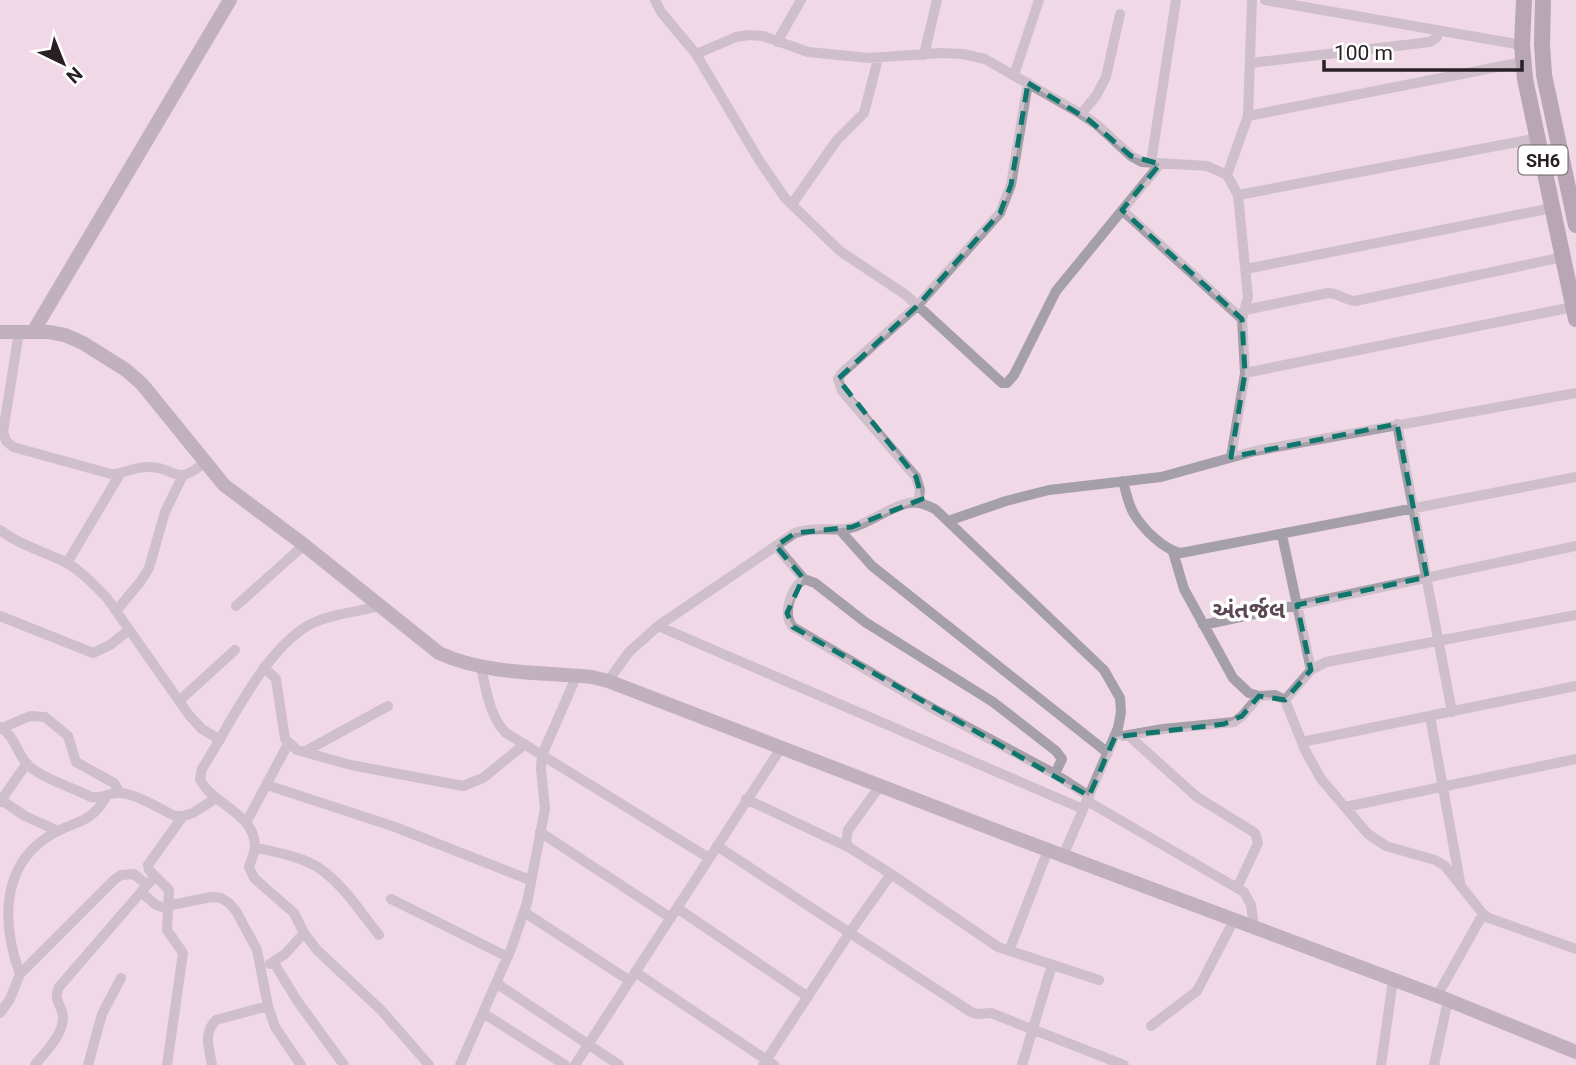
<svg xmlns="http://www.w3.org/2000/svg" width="1576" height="1065" viewBox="0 0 1576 1065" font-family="Roboto,'Noto Sans Gujarati',sans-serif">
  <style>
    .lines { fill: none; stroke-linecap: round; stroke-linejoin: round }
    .street { stroke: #a49fa8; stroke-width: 10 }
    .secondary { stroke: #877f8c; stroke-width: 14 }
    .primary { stroke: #736978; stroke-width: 16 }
    .marked { fill: none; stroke: #0f766e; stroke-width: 5; stroke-dasharray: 14 9; stroke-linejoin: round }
    .labels { text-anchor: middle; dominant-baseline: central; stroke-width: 7; stroke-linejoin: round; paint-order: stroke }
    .shield { fill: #fff; stroke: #686366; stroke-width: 2 }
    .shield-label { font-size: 18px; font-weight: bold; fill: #282025 }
    .quarter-label { font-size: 23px; font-weight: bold; fill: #5a4752; stroke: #fff }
  </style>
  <rect width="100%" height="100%" fill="#f0d8e6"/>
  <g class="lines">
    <path class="street" d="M655,0L661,12L696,54L759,160L785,198L840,251L906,295L1002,383H1007L1014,375L1056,291L1160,164
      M1265,0L1522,45
      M777,42L801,0
      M696,54L736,37L749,35L763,36L808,52L869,58L941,53L963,54L985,59L1081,114L1096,124L1131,156L1142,162L1207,166L1227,175L1238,195L1248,297L1242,319L1245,373L1231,457
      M924,55L937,0
      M1251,63L1430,42L1437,37L1438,30
      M1014,75L1039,0
      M1081,114L1096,96L1106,77L1120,14
      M1248,116L1523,62
      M1151,163L1176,0
      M1227,175L1248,116L1252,0
      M1238,195L1539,138
      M792,204L837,140L864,113L878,59
      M1122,210L1242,319
      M1246,269L1552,208
      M1245,310L1328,293C1338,293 1345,300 1355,301L1563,257
      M19,332L3,432L6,441L13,447L111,474C124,474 136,466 149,467C176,467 175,487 204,463
      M1245,373L1573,307
      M1397,424L1452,712
      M1123,481C1126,492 1128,504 1134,514C1143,529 1164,550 1181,553L1576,477
      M918,503L920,490L916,477L842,391L838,379L841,374L918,305L1000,213L1011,185L1028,83
      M948,521L1006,501L1049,490L1161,477L1255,451L1576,393
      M0,530C19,545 43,551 65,562C82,571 94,585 107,598L189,715L202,729L220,740
      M840,530L872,566L1108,753
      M1282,535L1311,670
      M776,546L804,579L815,583L865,622L993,702L1056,751L1062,759L1055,774
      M1173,552L1184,589L1233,678L1249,693L1259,696L1275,695L1285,700L1305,750L1321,779L1368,834L1386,846L1435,860L1445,866L1483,914L1489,918L1576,949
      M67,563L120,474
      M804,579C791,588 782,614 793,627L932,708L1055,774L1089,796
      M236,606L304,545
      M380,606C357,612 328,614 307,626C262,654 230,725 202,769L200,779C212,805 254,812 255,846C255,852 251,861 249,867L254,878L294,913L304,933L317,950L381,1010L429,1065
      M116,611L141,581L149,568L165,512L183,475
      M0,616L93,653L110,645L129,630
      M1203,625L1576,546
      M658,626L1083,809
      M264,667L276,679L285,739L297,750L351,765L463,786L483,778L525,744
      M481,668C487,692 489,715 506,733L709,858
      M608,681L629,652L658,626L795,533C818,525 834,533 854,527C873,521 890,507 909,503C919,501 926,505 935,509L1104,670L1120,698L1121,712L1118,728L1063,856
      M1285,700L1311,670L1326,662L1576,615
      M179,701L235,650
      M1430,716L1460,882
      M0,727C15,737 16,750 26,763C38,777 74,788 91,797C102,799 108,793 118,793C133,792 160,809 175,816H183L193,813L216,798
      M2,728L30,716L45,717L68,736L76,762L114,783L120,793
      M1123,736L1163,729L1234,722L1242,716L1259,696
      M1129,736L1197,797L1255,833L1258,843L1237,888
      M1302,742L1576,686
      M304,752L388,706
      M267,785L395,827L530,880
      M880,786L848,830L846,843L850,848L891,874
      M746,799L850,848
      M1,800L25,816L58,831
      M1087,801L1244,892L1251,905L1254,927
      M0,802L27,763
      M1345,807L1576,759
      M246,823L288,744
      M540,832L671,918
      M717,846L971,1012L977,1014L991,1013L1124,1065
      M255,847C276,853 301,856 319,868C343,884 361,913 379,935
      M141,892L156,905L162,907L211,897L221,898L229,903L236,911L257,950L268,1006L275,1027L301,1065
      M391,899L508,957
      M677,908L808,997
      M524,912L630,981
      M1009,951L1048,850
      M274,963L298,1002L344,1065
      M270,964L285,954L304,933
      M635,972L774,1065
      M20,974C2,925 0,867 49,836C74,820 89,826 106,797
      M496,983L619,1065
      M1437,996L1483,914
      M0,1013L10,999L20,974L114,880L121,875L134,874L147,885
      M483,1013L565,1065
      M1151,1026L1197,991L1234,920
      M35,1065C45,1052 63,1035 63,1018C63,1005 52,1001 59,987L155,876
      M88,1065L102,1014L121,978
      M167,1065L183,953L167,930L169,890L149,870L148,865L183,816
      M212,1065C209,1048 203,1033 216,1020L268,1006
      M460,1065L511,949L527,903L545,809L541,769L542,755L577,675
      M575,1065L781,748
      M763,1065L850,932L891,874L998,947L1099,980
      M1022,1065L1052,965
      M1381,1065L1393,980
      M1434,1065L1448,1000"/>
    <path class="secondary" d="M0,332H49L65,335L83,343L126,370L142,384L224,485L299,541L439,653C487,675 541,672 592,677L608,681L1008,835L1448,1000L1576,1052
      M33,332L230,0"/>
    <path class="primary" d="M1524,0L1522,45L1525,79L1576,319
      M1543,0L1542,44L1544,75L1576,225"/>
  </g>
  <path d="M0 0H1576V1065H0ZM1028,83L1089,120L1131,156L1160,164L1122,210L1242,319L1245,373L1231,457L1397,424L1427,577L1297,605L1311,670L1285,700L1259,696L1242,716L1224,724L1115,737L1089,796L793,627L787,613L803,578L776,546L795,533L852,527L922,499L916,477L838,379L918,305L1000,213L1011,185Z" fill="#f0d8e6" fill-opacity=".55" fill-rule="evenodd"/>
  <path class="marked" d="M1028,83L1089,120L1131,156L1160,164L1122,210L1242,319L1245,373L1231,457L1397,424L1427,577L1297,605L1311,670L1285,700L1259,696L1242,716L1224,724L1115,737L1089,796L793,627L787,613L803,578L776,546L795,533L852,527L922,499L916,477L838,379L918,305L1000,213L1011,185Z"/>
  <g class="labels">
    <rect class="shield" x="1518.5" y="145.5" width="49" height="29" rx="5"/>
    <g class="shield-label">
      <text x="1543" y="160">SH6</text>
    </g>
    <g class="quarter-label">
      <text x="1249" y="610">અંતર્જલ</text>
    </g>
  </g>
  <g transform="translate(63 63) rotate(137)" stroke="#ffffff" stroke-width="5" paint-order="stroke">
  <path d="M0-5L12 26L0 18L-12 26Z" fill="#282025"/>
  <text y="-10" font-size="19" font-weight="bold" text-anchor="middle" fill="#282025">N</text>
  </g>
  <path d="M1324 60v10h198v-10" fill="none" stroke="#282025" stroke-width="3.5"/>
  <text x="1334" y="60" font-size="21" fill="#282025" stroke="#ffffff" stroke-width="5" paint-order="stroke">100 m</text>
</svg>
